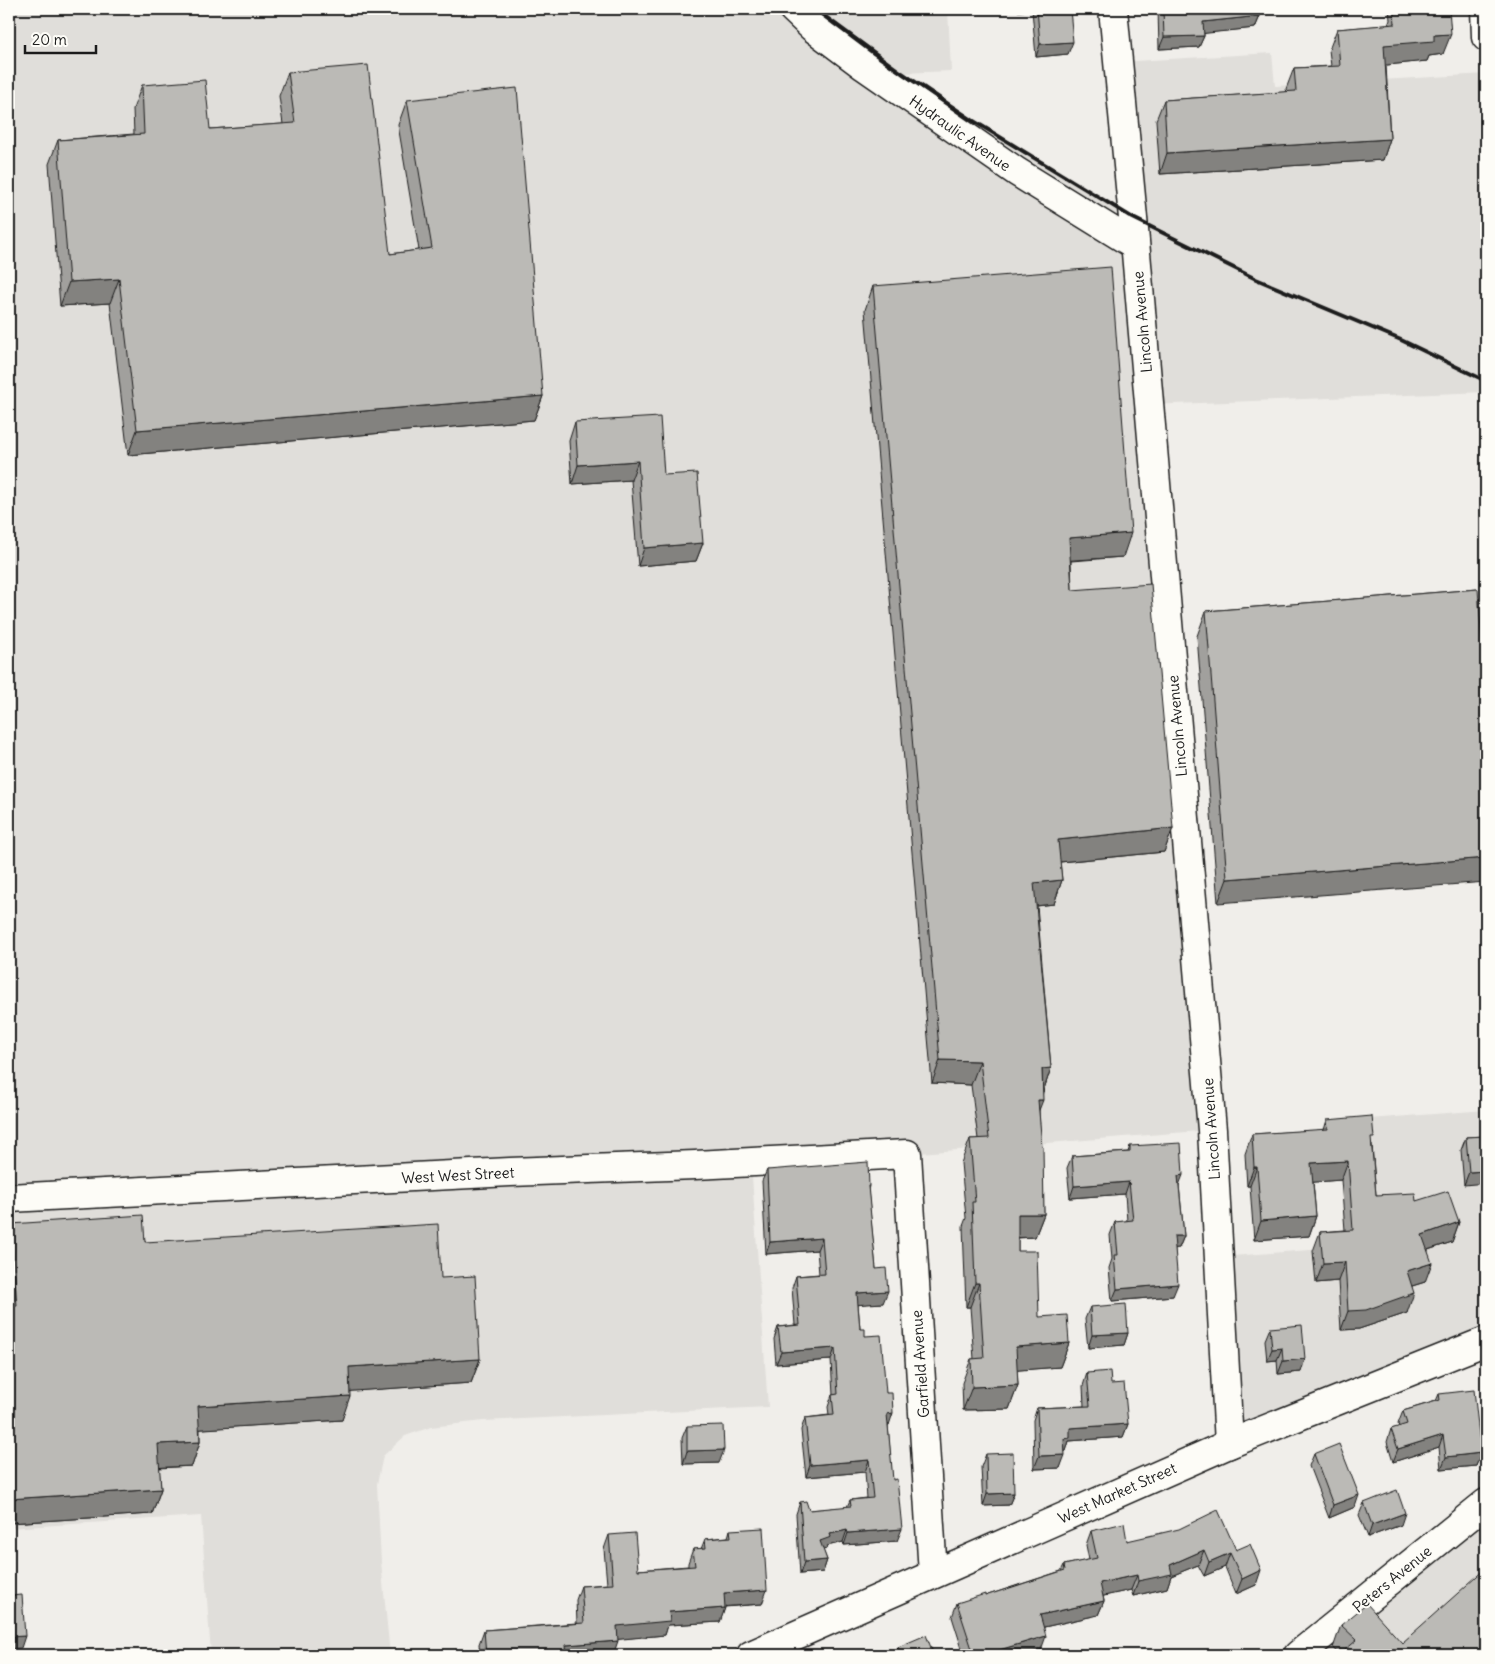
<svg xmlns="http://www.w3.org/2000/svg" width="1495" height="1664" viewBox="0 0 1495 1664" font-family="Delius,sans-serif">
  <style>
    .built { fill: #e0deda }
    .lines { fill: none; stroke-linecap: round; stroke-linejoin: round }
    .minor-casing { stroke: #1c1c1c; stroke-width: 31 }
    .major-casing { stroke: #1c1c1c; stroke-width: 31 }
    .minor { stroke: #fdfcf7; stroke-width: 28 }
    .major { stroke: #fdfcf7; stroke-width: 28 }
    .rail { stroke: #1c1c1c; stroke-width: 4 }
    .wall { fill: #a1a09d; stroke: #1c1c1c }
    .shaded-wall { fill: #83827f; stroke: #1c1c1c }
    .building { fill: #bbbab6; stroke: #1c1c1c }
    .labels { text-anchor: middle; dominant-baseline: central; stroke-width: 4; stroke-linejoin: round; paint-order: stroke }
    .street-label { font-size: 15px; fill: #1c1c1c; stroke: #fdfcf7 }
  </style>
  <rect width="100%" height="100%" fill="#f0eeea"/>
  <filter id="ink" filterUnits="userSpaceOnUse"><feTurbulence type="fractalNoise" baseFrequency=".02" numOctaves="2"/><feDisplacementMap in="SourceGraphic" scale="10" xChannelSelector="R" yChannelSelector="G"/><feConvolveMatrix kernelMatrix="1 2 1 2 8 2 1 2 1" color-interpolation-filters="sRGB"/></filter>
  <g filter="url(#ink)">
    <path class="built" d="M9,9H948L951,71L902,73L972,120L1132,218L1118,62L1272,53L1275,86L1486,74V392L1149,405L1212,1130L907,1154L751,1162L768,1407L483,1421L431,1427L405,1436L383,1456L377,1484L381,1562L390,1655H211L201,1516L9,1528Z
      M1486,1110V1341L1229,1444L1219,1257L1376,1245L1369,1119Z
      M1486,1503V1655H1298Z"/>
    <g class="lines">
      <defs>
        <path id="minor" d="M793,9L812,27L864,66L1017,172L1135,245
          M1113,9L1133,218L1212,1130L1229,1444
          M1485,9L1486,37
          M9,1198L510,1172L695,1165L907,1154L933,1574
          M1298,1655L1486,1503"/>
        <path id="major" d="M751,1655L1229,1444L1486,1341"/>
      </defs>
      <use href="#minor" class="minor-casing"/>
      <use href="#major" class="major-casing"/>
      <use href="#minor" class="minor"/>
      <use href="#major" class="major"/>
      <path class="rail" d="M815,9L902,73L972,120L1133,218L1256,279L1401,340L1486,381"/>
    </g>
    <path class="wall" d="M1018,9H1070L1068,54L1036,57L1032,10L1018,11Z
      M1158,9H1259L1260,16L1255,28L1204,33V36L1199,47L1159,49Z
      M1389,9H1449L1443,54L1429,56L1427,61L1386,65L1390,139L1383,160L1160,174L1156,120L1164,100L1287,92L1286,89L1294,68L1331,66L1329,50L1337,29L1388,25L1390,20Z
      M288,72L390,254L419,250L398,125L407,100L543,396L534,420L128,455L110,303L60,306L49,164L58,140L134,134L133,109L142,85L210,129L283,124L279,96Z
      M873,286L1123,557L1071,561L1072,590L1173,828L1164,852L1060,862L1062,880L1054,904L1037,906L1051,1068L1043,1092L1039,1110L1044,1214L1035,1237L1018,1238V1251L1039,1317L1069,1343L1060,1367L1017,1370L1018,1385L1009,1409L963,1410L962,1383L971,1359H974L970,1307H966L963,1226L966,1218L961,1163L970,1139H978L971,1085L932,1083L865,310Z
      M575,422L664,475L703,543L696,561L638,566L631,480L572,484L569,441Z
      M1478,589L1218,903L1197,636L1206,611Z
      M1327,1120L1372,1145L1376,1195L1416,1201L1459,1222L1452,1242L1428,1250L1425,1282L1412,1286L1407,1313L1359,1329L1341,1330L1338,1281L1316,1283L1313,1251L1320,1232L1345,1230L1341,1180L1313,1182L1316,1216L1309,1236L1254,1240L1250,1186H1247L1245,1154L1252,1134L1324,1130Z
      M1486,1136L1464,1185L1461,1150L1466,1137Z
      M1130,1146L1179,1185L1184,1236L1179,1248H1175L1173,1296L1112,1301L1109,1268L1112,1259L1110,1235L1115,1222L1127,1221L1125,1194L1070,1198L1067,1168L1072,1156L1128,1152Z
      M767,1170L869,1186L868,1190L876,1269L883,1303L858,1304L860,1329L865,1336L886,1393L889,1425H888L897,1541L844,1545L843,1542L827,1546L826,1549L823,1550L827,1560L823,1572L800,1574L796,1514L800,1502L809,1510L847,1507L850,1500L867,1498L865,1472L806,1477L801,1430L805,1418L829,1415L828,1407L832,1395H833L831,1360L776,1364L774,1339L778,1327L795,1325L792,1288L796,1276L819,1274L817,1250L766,1254L762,1181Z
      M11,1224L145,1242L441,1278L480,1359L471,1383L350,1391L342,1420L200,1429V1442L192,1466L159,1468L161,1489L152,1514L9,1523V1231Z
      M1090,1307L1128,1333L1124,1345L1088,1348L1085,1319Z
      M1270,1328L1301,1372L1278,1374L1277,1360L1267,1361L1265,1340Z
      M1087,1373L1111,1384L1128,1424L1123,1437L1069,1441L1066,1451H1065L1060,1468L1034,1469L1033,1420L1037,1408L1084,1406L1083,1386Z
      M1439,1394L1481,1453L1476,1466L1441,1469L1439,1447L1393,1462L1387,1442L1391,1429L1399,1427L1398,1424L1403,1411L1436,1401Z
      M687,1426L719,1463L683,1464L682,1438Z
      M986,1454L1014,1493L1009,1505L983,1506L981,1467Z
      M1314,1454L1355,1507L1329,1518L1309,1466Z
      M1364,1503L1401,1525L1368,1537L1359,1515Z
      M730,1530L762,1604L725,1607L720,1622L668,1625L665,1635L618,1639L613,1655H480L479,1644L484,1630L577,1623L576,1600L581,1586L607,1584L604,1549L609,1535L638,1570L688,1566V1563L693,1549H701L705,1539L728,1537Z
      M1091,1531L1127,1541L1236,1550L1256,1585L1236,1594L1225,1567L1204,1576L1198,1565L1171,1576L1167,1588L1133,1596L1131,1590L1103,1596L1104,1601L1098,1615L1044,1627L1041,1650L1025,1655H964L952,1617L957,1603L985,1596L1061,1571L1064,1565L1089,1560L1086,1545Z
      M1341,1625L1402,1643L1486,1655H1339L1333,1648Z
      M898,1647L934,1655H895Z"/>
    <path class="shaded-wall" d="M1018,9H1032V10L1018,11Z
      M1260,16L1255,28L1199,34L1203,22Z
      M1451,34L1443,54L1429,56L1427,61L1377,66L1384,45L1434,35Z
      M1204,36L1199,47L1159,49L1164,37Z
      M1073,42L1068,54L1036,57L1040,44Z
      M1390,139L1383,160L1160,174L1167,153Z
      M119,279L110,303L60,306L69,282Z
      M543,396L534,420L128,455L137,430Z
      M638,461L631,480L572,484L578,465Z
      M1131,533L1123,557L1060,561L1069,538Z
      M703,543L696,561L638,566L644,548Z
      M1173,828L1164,852L1049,863L1058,840Z
      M1486,858V882L1218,903L1227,879Z
      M1062,880L1054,904L1026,907L1034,883Z
      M940,1060L980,1061L971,1085L932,1083Z
      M1051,1068L1043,1092L1042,1069Z
      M1038,1100H1043L1034,1123Z
      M1348,1161L1341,1180L1304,1183L1311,1163Z
      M1254,1167H1257L1250,1186H1247Z
      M1486,1171V1183L1464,1185L1469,1172Z
      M1183,1175L1178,1188V1176Z
      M1129,1182L1125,1194L1070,1198L1074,1186Z
      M1018,1214H1044L1035,1237L1009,1238Z
      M1316,1216L1309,1236L1254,1240L1261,1221Z
      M1459,1222L1452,1242L1415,1254L1422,1235Z
      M1174,1236H1184L1179,1248L1170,1249Z
      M822,1238L817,1250L766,1254L770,1242Z
      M1345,1262L1338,1281L1316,1283L1323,1263Z
      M1432,1263L1425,1282L1399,1290L1407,1271Z
      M975,1283H979L970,1307H966Z
      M1178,1284L1173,1296L1112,1301L1117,1289Z
      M888,1291L883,1303L853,1305L857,1293Z
      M1414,1293L1407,1313L1359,1329L1341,1330L1348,1311Z
      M1128,1333L1124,1345L1088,1348L1092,1335Z
      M1069,1343L1060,1367L1008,1371L1016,1347Z
      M835,1348L831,1360L776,1364L781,1352Z
      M1282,1348L1277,1360L1267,1361L1272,1349Z
      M480,1359L471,1383L340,1392L349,1367Z
      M1305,1359L1301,1372L1278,1374L1283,1361Z
      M1018,1385L1009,1409L963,1410L972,1387Z
      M350,1396L342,1420L189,1430L198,1406Z
      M893,1413L889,1425H883L887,1414Z
      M1128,1424L1123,1437L1069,1441L1066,1451H1060L1064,1439L1070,1428Z
      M1443,1435L1439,1447L1393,1462L1398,1449Z
      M200,1442L192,1466L149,1468L158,1444Z
      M724,1450L719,1463L683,1464L687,1451Z
      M1481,1453L1476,1466L1441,1469L1446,1457Z
      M1065,1455L1060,1468L1034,1469L1039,1456Z
      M869,1460L865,1472L806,1477L810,1465Z
      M161,1489L152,1514L9,1523V1499Z
      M1014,1493L1009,1505L983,1506L987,1494Z
      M1359,1495L1355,1507L1329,1518L1333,1505Z
      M1405,1513L1401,1525L1368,1537L1372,1525Z
      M902,1529L897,1541L844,1545L848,1533Z
      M847,1530L843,1542L827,1546L826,1549L816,1553L820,1541L830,1534Z
      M1204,1550L1198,1565L1171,1576L1167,1588L1133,1596L1138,1581L1170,1565Z
      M1230,1553L1225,1567L1204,1576L1209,1562Z
      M827,1560L823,1572L800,1574L804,1562Z
      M1261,1570L1256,1585L1236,1594L1242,1579Z
      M1137,1575L1131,1590L1095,1598L1100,1583Z
      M767,1590L762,1604L719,1607L724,1593Z
      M1104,1601L1098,1615L1035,1629L1040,1615Z
      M725,1608L720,1622L668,1625L665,1635L612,1640L617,1626L669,1612Z
      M25,1636L21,1648L9,1649V1637Z
      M1046,1636L1041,1650L1025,1655H995L996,1651Z
      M618,1641L613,1655H562L566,1645Z
      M1486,1646V1655H1475Z"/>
    <path class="building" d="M1037,9H1070L1073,42L1040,44Z
      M1163,9H1259L1260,16L1203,22L1204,36L1164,37Z
      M1398,9H1449L1451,34L1434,35V41L1384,45L1390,139L1167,153L1164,100L1296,91L1294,68L1340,66L1337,29L1395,24L1394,11L1398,10Z
      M368,65L390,254L432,248L407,100L517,88L543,396L137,430L119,279L69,282L58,140L144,134L142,85L205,80L210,129L295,123L288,72Z
      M1111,267L1131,533L1069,538L1072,590L1151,584L1173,828L1058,840L1062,880L1034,883L1051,1068L1042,1069L1043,1100H1038L1042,1147H1043L1044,1214H1018V1251H1037L1039,1317L1067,1315L1069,1343L1016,1347L1018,1385L972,1387L971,1359L984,1358L979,1283H975L972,1202H975L970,1139L989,1138L980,1061L940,1060L873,286Z
      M660,417L664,475L697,473L703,543L644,548L638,461L578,465L575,422Z
      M1478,589L1486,699V858L1227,879L1206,611Z
      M1372,1116L1374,1138H1371L1376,1195L1415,1193L1416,1201L1448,1191L1459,1222L1422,1235L1432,1263L1407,1271L1414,1293L1366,1310L1348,1311L1345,1262L1323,1263L1320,1232L1353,1230L1348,1161L1311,1163L1316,1216L1261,1221L1257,1167H1254L1252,1134L1328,1129L1327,1120Z
      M1486,1136V1171L1469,1172L1466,1137Z
      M1181,1143L1183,1175L1178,1176L1184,1236H1174L1178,1284L1117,1289L1114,1255H1118L1115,1222L1133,1220L1129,1182L1074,1186L1072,1156L1130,1152V1146Z
      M868,1162L869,1186H868L876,1269L886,1268L888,1291L857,1293L860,1329H865V1336L881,1335L886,1393H892L893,1413L887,1414L893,1480L897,1479L902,1529L848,1533L847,1530L830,1534L831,1537L820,1541L827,1560L804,1562L800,1502L806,1501L809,1510L851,1506L850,1500L873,1498L869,1460L810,1465L805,1418L834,1415L832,1395L838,1394L835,1348L781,1352L778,1327L800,1325L796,1276L825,1274L822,1238L770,1242L767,1170Z
      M143,1215L145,1242L438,1224L441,1278L475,1276L480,1359L349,1367L350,1396L198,1406L200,1442L158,1444L161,1489L9,1499V1306H17L11,1224Z
      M1126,1304L1128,1333L1092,1335L1090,1307Z
      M1302,1325L1305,1359L1283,1361L1282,1348L1272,1349L1270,1328Z
      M1110,1371L1111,1384L1124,1383L1128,1424L1070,1428V1438L1064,1439L1065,1455L1039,1456L1037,1408L1090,1406L1087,1373Z
      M1474,1390L1481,1453L1446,1457L1443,1435L1398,1449L1391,1429L1407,1424L1403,1411L1440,1400L1439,1394Z
      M723,1425L724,1450L687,1451V1426Z
      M1339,1444L1359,1495L1333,1505L1314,1454Z
      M1013,1453L1014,1493L987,1494L986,1454Z
      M1397,1490L1405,1513L1372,1525L1364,1503Z
      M1218,1510L1236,1550L1250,1544L1261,1570L1242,1579L1230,1553L1209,1562L1204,1550L1170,1565L1172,1574L1138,1581L1137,1575L1100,1583L1104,1601L1040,1615L1046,1636L996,1651L997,1655H974L957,1603L985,1594V1596L1065,1570L1064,1565L1097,1558L1091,1531L1124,1523L1127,1541L1179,1529Z
      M763,1528L767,1590L724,1593L725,1608L669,1612L670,1621L617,1626L618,1641L566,1645L567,1655H486L484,1630L584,1623L581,1586L613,1584L609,1535L635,1533L638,1570L695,1566L693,1549L706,1548L705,1539L731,1537L730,1530Z
      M1486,1568V1646L1475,1655H1339L1357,1640L1341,1625L1367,1604L1402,1643Z
      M22,1595L25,1636L9,1637V1596Z
      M926,1635L934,1655H901L898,1647Z"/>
  </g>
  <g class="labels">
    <g class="street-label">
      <text transform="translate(960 133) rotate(35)">Hydraulic Avenue</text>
      <text transform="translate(1142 322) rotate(-95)">Lincoln Avenue</text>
      <text transform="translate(1177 726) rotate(-95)">Lincoln Avenue</text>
      <text transform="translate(1211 1129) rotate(-94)">Lincoln Avenue</text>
      <text transform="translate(458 1175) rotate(-3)">West West Street</text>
      <text transform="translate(920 1364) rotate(-94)">Garfield Avenue</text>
      <text transform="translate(1117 1493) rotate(-24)">West Market Street</text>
      <text transform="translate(1392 1579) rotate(-39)">Peters Avenue</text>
    </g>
  </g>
  <rect width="1495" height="1664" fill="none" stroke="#fdfcf7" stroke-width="30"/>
  <rect x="15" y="15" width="1465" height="1634" fill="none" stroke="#1c1c1c" stroke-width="2" filter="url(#ink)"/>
  <path d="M25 45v8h71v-8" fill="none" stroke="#1c1c1c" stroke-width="2.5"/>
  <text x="32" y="45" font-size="15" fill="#1c1c1c" stroke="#fdfcf7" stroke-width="4" paint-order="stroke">20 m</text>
</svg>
